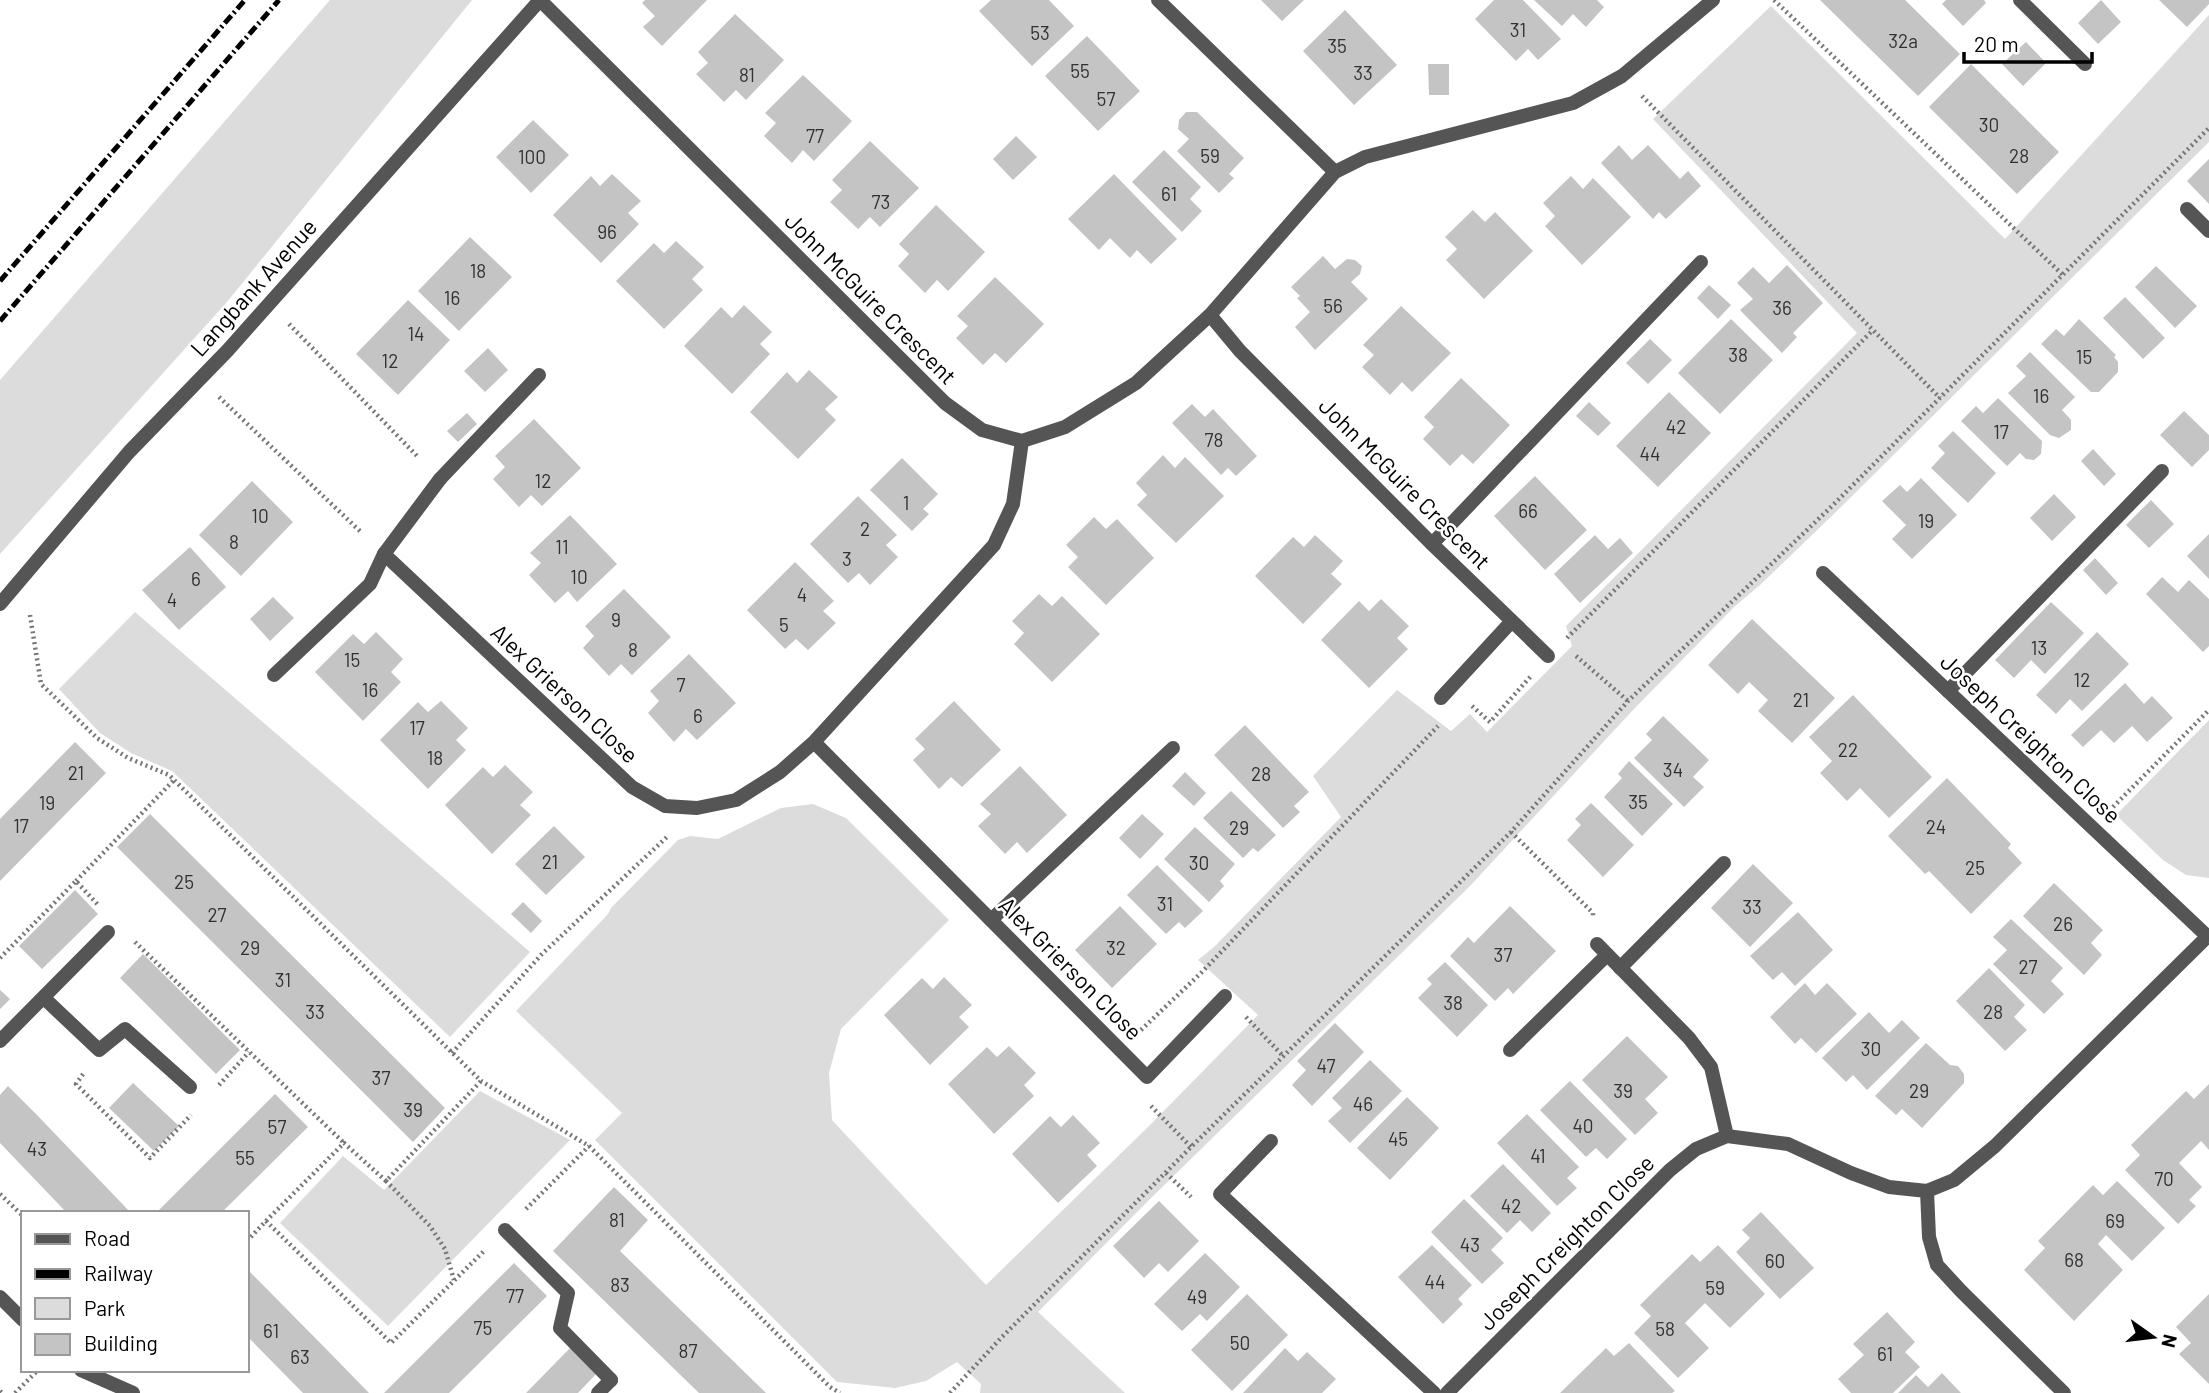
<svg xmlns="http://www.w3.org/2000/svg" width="2209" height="1393" viewBox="0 0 2209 1393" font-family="Barlow,sans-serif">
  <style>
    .green { fill: #dcdcdc }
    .building { fill: #c4c4c4 }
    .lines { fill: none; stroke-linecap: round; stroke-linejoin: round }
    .path { stroke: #777; stroke-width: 4.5; stroke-dasharray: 2 3.5; stroke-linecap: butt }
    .service { stroke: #555; stroke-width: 14 }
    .minor { stroke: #555; stroke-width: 14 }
    .tertiary { stroke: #555; stroke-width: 14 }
    .rail { stroke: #000; stroke-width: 5; stroke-dasharray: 10 3.5 2 3.5; stroke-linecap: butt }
    .labels { text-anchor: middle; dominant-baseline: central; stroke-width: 5; stroke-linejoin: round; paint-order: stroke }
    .number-label { font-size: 19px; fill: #313131 }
    .street-label { font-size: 23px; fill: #000; stroke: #fff }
  </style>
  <rect width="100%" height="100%" fill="#fff"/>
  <path class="green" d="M330,0H472L227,302L0,554V380Z
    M1771,6L2005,239L2209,15V142L1841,507L1760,585L1734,607L1633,710L1470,886L1150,1199L1038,1312L1125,1393H980L981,1384L957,1362L926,1381L895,1388L837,1382L595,1140L622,1113L516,1011L608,914L611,908L678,840L690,836L718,839L781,808L813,804L846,818L949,920L841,1029L829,1073L832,1120L986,1285L1150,1125L1258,1015L1198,960L1214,947L1341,817L1313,776L1397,690L1451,731L1470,714L1487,732L1572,646L1566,626L1857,333L1653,119Z
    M135,612L530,952L450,1037L172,771L131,753L100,733L59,689Z
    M2209,720V878L2186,875L2163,860L2116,815Z
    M480,1091L570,1140L388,1326L280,1223L343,1156L384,1190Z"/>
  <path class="building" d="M645,0H707L662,46L643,27L655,16L642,3Z
    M991,0H1049L1074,26L1032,66L979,11Z
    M1261,0H1304L1282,21Z
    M1494,0H1523L1561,39L1538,60L1528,49L1516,61L1475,19Z
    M1534,0H1597L1604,7L1586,27L1573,14L1562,26Z
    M1820,0H1905L1960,54L1918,96Z
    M1946,0H1984L1986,3L1963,26L1942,4Z
    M2101,0L2121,22L2098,44L2078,23Z
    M2159,0H2209V4L2187,27Z
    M1345,10L1397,65L1354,105L1303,51Z
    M735,14L784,60L746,100L736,90L724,102L696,74L708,63L698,52Z
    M1087,36L1140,91L1098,131L1045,76Z
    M2026,42L2046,63L2023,86L2002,64Z
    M1428,64H1449V95H1429Z
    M1971,64L2059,152L2017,194L1929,107Z
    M803,75L852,121L814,161L803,150L792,163L764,136L776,123L765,113Z
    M1186,112H1197L1244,158L1229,174L1234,178L1219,193L1177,151L1189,139L1178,129L1179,120Z
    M533,120L569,155L531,193L496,157Z
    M1016,136L1037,157L1013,180L993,159Z
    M870,141L919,188L880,227L870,217L858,229L830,202L842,190L832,180Z
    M1619,145L1632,160L1648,145L1680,179L1688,171L1701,186L1666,219L1659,212L1653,219L1601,163Z
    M1164,150L1201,187L1190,199L1202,211L1182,232L1132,182Z
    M2209,159V204L2187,181Z
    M612,174L641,201L628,213L639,224L601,263L553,215L591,176L600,186Z
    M1114,174L1177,239L1151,264L1137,250L1130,258L1110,238L1099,250L1068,219Z
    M1571,176L1583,189L1593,178L1631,217L1582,265L1545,226L1555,216L1543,203Z
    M936,205L985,252L948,291L937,280L925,293L898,266L909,254L899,244Z
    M1473,210L1485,222L1495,212L1533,251L1484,299L1446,260L1457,249L1445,237Z
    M470,237L512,277L459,331L418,291Z
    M676,241L704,267L692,279L703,290L664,329L616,281L654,243L664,253Z
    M1323,256L1335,269L1347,259L1355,260L1362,266L1360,274L1351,282L1368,299L1315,350L1295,327L1310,312L1297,298L1300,296L1291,287Z
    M1787,265L1823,303L1793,333L1797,337L1782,353L1740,310L1753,299L1737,283L1753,267L1769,283Z
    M2156,266L2197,306L2175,328L2135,287Z
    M995,277L1044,324L1006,363L995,353L983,365L956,338L968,326L957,316Z
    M1709,285L1731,305L1718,319L1697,298Z
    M2125,297L2165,338L2143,359L2103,318Z
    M408,300L450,340L398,395L356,354Z
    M744,305L772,332L760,344L770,354L732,394L684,346L721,307L732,318Z
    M1401,306L1451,353L1412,392L1402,382L1390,395L1362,367L1374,355L1363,345Z
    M1731,319L1773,360L1720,414L1678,373Z
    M2079,319L2116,355L2114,357L2118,362V372L2099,392H2091L2041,344L2056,329L2064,336Z
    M1650,339L1672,360L1648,384L1626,363Z
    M488,348L508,370L485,392L464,371Z
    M2030,352L2075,397L2062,410L2071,420V430L2059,438L2050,435L2008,393L2026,376L2016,366Z
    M809,370L838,397L825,409L836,420L798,459L750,412L787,372L797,383Z
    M1461,378L1510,425L1473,464L1462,454L1450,466L1423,439L1434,427L1424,417Z
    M1669,392L1711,433L1658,487L1616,446Z
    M1998,398L2042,441L2041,454L2034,460L2026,459L2020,453L2007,466L1961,421L1976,406L1983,413Z
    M1589,402L1611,423L1598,436L1576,416Z
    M1192,404L1205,417L1213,409L1257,456L1236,476L1228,468L1221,475L1172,423Z
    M2184,411L2209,435V450L2192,467L2160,435Z
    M467,413L477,424L458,442L447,431Z
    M534,419L581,468L542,506L531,495L519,507L493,479L505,467L495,456Z
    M1953,431L1996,473L1968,503L1931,468L1945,453L1938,446Z
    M2093,449L2116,474L2104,486L2081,461Z
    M1163,455L1175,468L1185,457L1224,496L1176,543L1137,505L1147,495L1136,483Z
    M902,458L938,494L923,509L929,514L912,531L870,490Z
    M1535,476L1587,530L1545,570L1494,516Z
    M1921,478L1957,515L1912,559L1892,539L1906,525L1882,501L1900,485L1907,492Z
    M252,481L293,522L241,576L199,535Z
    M2054,494L2076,517L2052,541L2030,518Z
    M858,496L897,535L886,545L898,557L870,585L859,573L848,583L810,544Z
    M2151,500L2174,524L2149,548L2126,525Z
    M570,515L617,564L577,602L568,591L555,603L529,575L541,563L530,553Z
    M1094,517L1106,529L1117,519L1154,558L1106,605L1068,567L1078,557L1066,545Z
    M2209,534V579L2187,556Z
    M1315,535L1343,561L1331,574L1342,584L1303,624L1255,576L1293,537L1304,547Z
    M1595,535L1608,549L1620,538L1633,553L1580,603L1554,574Z
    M190,547L226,587L179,630L142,590Z
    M2095,558L2118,583L2106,595L2083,570Z
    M795,562L834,601L823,611L836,623L808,650L796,639L785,649L747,610Z
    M2162,577L2178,592L2189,580L2209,599V646L2203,652L2146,594Z
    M624,589L671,637L632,675L621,664L609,676L583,648L594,636L585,626Z
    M1039,594L1052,606L1062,596L1100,634L1052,682L1014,644L1024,633L1012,621Z
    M273,597L294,618L270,641L250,619Z
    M1381,599L1409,626L1397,638L1408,649L1369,688L1321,640L1359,601L1369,611Z
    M2051,602L2084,633L2045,674L2031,660L2014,678L1995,660Z
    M1752,619L1835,698L1792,743L1758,711L1768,700L1749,682L1738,694L1708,665Z
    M376,632L403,659L391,672L401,682L363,721L315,672L353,634L364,644Z
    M2097,632L2129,664L2082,711L2070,699L2056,714L2036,695Z
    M689,654L736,703L697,740L686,729L674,742L648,713L659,701L650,691Z
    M2125,683L2144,704L2152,696L2173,718L2147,742L2132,726L2114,743L2101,730L2083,747L2071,735Z
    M1853,695L1932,777L1889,818L1860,788L1847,801L1820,773L1832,761L1809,737Z
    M441,701L468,728L456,740L466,750L428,789L380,740L418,702L428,712Z
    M954,701L1001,750L962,787L951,777L939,789L913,760L925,749L915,739Z
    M1663,716L1709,760L1693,777L1704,787L1684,807L1634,758L1652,740L1646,734Z
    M1245,725L1309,792L1294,806L1300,812L1283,828L1214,755Z
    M75,742L106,773L0,881V819Z
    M1629,761L1673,804L1642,836L1604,797L1622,778L1618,774Z
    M505,765L533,792L520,805L531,815L492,854L445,805L483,767L493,777Z
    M1020,766L1067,815L1027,853L1017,842L1005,854L978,826L991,814L980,804Z
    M1185,772L1206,793L1194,806L1172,786Z
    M1947,778L2011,844L2008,848L2022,863L1971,914L1929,871L1925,874L1888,836Z
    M1231,791L1276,835L1258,852L1253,848L1243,858L1203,818Z
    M1591,803L1634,845L1603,877L1567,840L1581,825L1575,819Z
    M150,814L445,1108L413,1142L117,847Z
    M1142,814L1164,834L1140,859L1119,838Z
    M554,826L585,857L546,895L515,864Z
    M1195,827L1235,864L1220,881L1224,886L1209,902L1164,859Z
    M1753,864L1793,903L1750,947L1711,908Z
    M1157,865L1203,911L1185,928L1179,922L1166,934L1127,895Z
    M2054,883L2103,930L2091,943L2102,955L2084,975L2023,916Z
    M75,890L98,914L42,969L19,946Z
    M523,902L542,921L531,933L511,914Z
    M1120,906L1157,944L1112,988L1075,950Z
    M1510,906L1556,951L1513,994L1508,988L1495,1001L1450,956L1468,937L1474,943Z
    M1798,912L1833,950L1795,986L1782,972L1773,980L1750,956Z
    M2011,919L2063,968L2051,981L2064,994L2044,1014L1993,964L2007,950L1993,937Z
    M143,954L240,1050L216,1074L120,978Z
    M1445,962L1488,1005L1457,1037L1418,998L1432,984L1427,979Z
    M1989,968L2025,1005L2014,1017L2027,1030L2005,1051L1956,1001Z
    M944,977L972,1005L959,1017L969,1027L930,1065L884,1015L922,978L933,989Z
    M1805,983L1815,995L1827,983L1857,1014L1816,1053L1801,1038L1795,1044L1770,1017Z
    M0,990L10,999L0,1009Z
    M1869,1012L1889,1033L1902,1020L1920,1038L1867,1090L1853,1075L1846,1082L1822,1058Z
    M1335,1023L1364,1052L1312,1106L1292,1085L1306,1070L1297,1061Z
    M1627,1036L1668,1077L1645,1099L1658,1113L1635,1135L1582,1080Z
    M1926,1043L1950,1065L1958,1066L1964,1074V1083L1922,1128L1902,1109L1896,1115L1875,1096Z
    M1009,1046L1036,1073L1024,1085L1034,1096L994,1134L948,1084L987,1047L997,1057Z
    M1370,1060L1402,1091L1350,1143L1328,1121L1342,1108L1332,1098Z
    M1570,1081L1627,1139L1607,1159L1596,1148L1586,1157L1540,1110Z
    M133,1083L179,1126L154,1151L109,1108Z
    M2209,1084V1150L2201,1141L2179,1163L2202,1187L2189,1200L2196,1206L2178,1224L2125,1170L2140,1155L2131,1145L2186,1091L2194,1099Z
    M8,1086L36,1114L131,1213H67L0,1143V1095Z
    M275,1094L308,1127L221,1213H156Z
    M1407,1097L1439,1128L1390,1180L1357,1148Z
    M1527,1114L1579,1167L1567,1178L1577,1188L1557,1206L1497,1143Z
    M1073,1115L1100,1143L1087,1155L1097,1166L1058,1203L1012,1154L1050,1116L1061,1127Z
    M1503,1164L1551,1213L1532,1232L1520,1220L1507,1233L1470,1196Z
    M2117,1181L2165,1228L2132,1261L2106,1235L2098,1244L2123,1270L2074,1321L2024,1270L2045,1248L2038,1241L2093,1185L2103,1195Z
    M614,1187L648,1220L620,1251L766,1393H699L553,1251Z
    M1464,1199L1503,1238L1491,1250L1504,1263L1482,1284L1431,1232Z
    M1159,1201L1199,1241L1168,1272L1159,1263L1144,1278L1113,1246Z
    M1761,1212L1814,1268L1780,1299L1736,1252L1750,1238L1742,1230Z
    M1432,1245L1472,1285L1458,1299L1463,1304L1443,1324L1398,1277Z
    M1718,1245L1765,1294L1730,1328L1705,1303L1685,1323L1709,1348L1678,1378L1634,1333L1651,1316L1640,1305L1692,1254L1700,1262Z
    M1205,1253L1240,1287L1207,1321L1200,1314L1182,1331L1154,1304Z
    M514,1263L547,1296L449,1393H384Z
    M247,1269L332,1355L369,1393H303L247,1336Z
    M1247,1294L1288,1335L1232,1391L1191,1350Z
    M2209,1294V1384L2179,1354L2191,1343L2176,1327Z
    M1887,1312L1915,1342L1905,1352L1920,1367L1893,1393H1851L1838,1379L1864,1355L1853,1344Z
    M1629,1343L1675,1391L1672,1393H1560L1606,1348L1614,1356Z
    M572,1346L598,1372L578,1393H526Z
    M1285,1348L1298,1361L1307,1352L1336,1379L1322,1393H1243Z
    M1942,1373L1961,1393H1898L1916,1375L1928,1387Z"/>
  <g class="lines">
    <path class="path" d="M1774,0L2063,275
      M1642,96L1940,398
      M289,324L419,458
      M219,397L362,533
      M30,615L41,684L97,738L128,758L169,775L481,1081L589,1146L830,1387L840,1393
      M1567,638L1873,330
      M1576,656L1628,701
      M1472,706L1490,722L1531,676
      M2113,807L2209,710
      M1511,832L1593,913V916
      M76,881L174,780
      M135,942L344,1143
      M0,958L76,881L99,906
      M1246,1017L1284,1057
      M1141,1030L1201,973L1438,726
      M452,1053L542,954L669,835
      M83,1074L76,1084L150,1158L191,1115
      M219,1085L249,1052
      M1151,1106L1191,1147
      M1166,1173L1191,1197
      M386,1181L430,1226L445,1249L454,1280
      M0,1194L23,1216
      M526,1209L589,1146
      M266,1221L344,1143L386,1181L481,1081
      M247,1241L266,1221L391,1343L485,1250
      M0,1391L2,1393
      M15,1393L38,1370
      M950,1393L1001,1338L1191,1147L1511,832L1628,701L1831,507L2209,128"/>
    <path class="service" d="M2020,0L2085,64
      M2187,209L2209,231
      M440,479L539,375
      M1432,544L1701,262
      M274,675L370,584L384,554
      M1948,691L2162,471
      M991,920L1173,748
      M1620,968L1724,863
      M1510,1050L1607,955
      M505,1230L568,1293L560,1328L611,1380"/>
    <path class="minor" d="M540,0L945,403L982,430L1022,441L1065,427L1136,383L1210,315L1335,172L1365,157L1573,103L1622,76L1713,0
      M1158,0L1335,172
      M1210,315L1240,351L1432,544L1512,621L1441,698
      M440,479L384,554L632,787L665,806L697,808L736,800L780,772L814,742L994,545L1013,504L1022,441
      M1823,573L2207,936
      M1512,621L1548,656
      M814,742L1147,1077L1225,996
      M1597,944L1689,1038L1711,1067L1727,1136
      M44,998L99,1050L125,1029L190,1087
      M0,1041L108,932
      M1271,1141L1220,1194L1434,1393
      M1927,1191L1929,1237L1937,1265L1961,1291L2064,1393
      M0,1297L23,1320
      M81,1370L133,1393
      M598,1393L611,1380
      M1447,1393L1670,1170L1696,1149L1727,1136L1788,1144L1851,1173L1889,1187L1927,1191L1954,1180L1995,1146L2209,935"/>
    <path class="tertiary" d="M0,604L129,452L228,350L540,0"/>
    <path class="rail" d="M0,281L245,0
      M0,321L279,0"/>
  </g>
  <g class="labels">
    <g class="number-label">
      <text x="1518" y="29">31</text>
      <text x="1040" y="32">53</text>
      <text x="1903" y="40">32a</text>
      <text x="1337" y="45">35</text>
      <text x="1080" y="70">55</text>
      <text x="1363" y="72">33</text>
      <text x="747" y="74">81</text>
      <text x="1106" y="98">57</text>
      <text x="1989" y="124">30</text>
      <text x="815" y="135">77</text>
      <text x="1210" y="155">59</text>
      <text x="2019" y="155">28</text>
      <text x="532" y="156">100</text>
      <text x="1169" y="193">61</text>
      <text x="881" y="201">73</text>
      <text x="607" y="231">96</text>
      <text x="478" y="270">18</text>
      <text x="452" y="297">16</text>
      <text x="1333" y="305">56</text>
      <text x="1782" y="307">36</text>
      <text x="416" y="333">14</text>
      <text x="1738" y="354">38</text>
      <text x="2084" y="356">15</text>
      <text x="390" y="360">12</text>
      <text x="2041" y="395">16</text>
      <text x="1676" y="426">42</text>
      <text x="2001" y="431">17</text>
      <text x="1214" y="439">78</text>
      <text x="1650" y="453">44</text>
      <text x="543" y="480">12</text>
      <text x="906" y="502">1</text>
      <text x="1528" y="510">66</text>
      <text x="260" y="515">10</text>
      <text x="1926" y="520">19</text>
      <text x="865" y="528">2</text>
      <text x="234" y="541">8</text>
      <text x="562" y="546">11</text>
      <text x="847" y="558">3</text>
      <text x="579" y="576">10</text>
      <text x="196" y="578">6</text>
      <text x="802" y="594">4</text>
      <text x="172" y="599">4</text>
      <text x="616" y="619">9</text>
      <text x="784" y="624">5</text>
      <text x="2039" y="647">13</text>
      <text x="633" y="649">8</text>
      <text x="352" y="659">15</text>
      <text x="2082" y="679">12</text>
      <text x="681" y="684">7</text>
      <text x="370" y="689">16</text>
      <text x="1801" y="699">21</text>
      <text x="698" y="715">6</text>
      <text x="417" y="727">17</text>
      <text x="1848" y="749">22</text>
      <text x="435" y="757">18</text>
      <text x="1673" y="769">34</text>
      <text x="76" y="772">21</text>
      <text x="1261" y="773">28</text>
      <text x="1638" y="801">35</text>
      <text x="47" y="802">19</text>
      <text x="21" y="825">17</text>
      <text x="1936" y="826">24</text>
      <text x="1239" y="827">29</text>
      <text x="550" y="861">21</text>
      <text x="1199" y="862">30</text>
      <text x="1975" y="867">25</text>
      <text x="184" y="881">25</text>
      <text x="1165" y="903">31</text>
      <text x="1752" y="906">33</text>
      <text x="217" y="914">27</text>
      <text x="2063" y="923">26</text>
      <text x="250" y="947">29</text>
      <text x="1116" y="947">32</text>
      <text x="1503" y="954">37</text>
      <text x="2028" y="966">27</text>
      <text x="283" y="979">31</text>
      <text x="1453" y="1002">38</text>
      <text x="315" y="1011">33</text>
      <text x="1993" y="1011">28</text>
      <text x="1871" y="1048">30</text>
      <text x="1326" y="1065">47</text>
      <text x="381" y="1077">37</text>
      <text x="1623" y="1090">39</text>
      <text x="1919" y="1090">29</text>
      <text x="1363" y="1103">46</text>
      <text x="413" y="1109">39</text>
      <text x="1583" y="1125">40</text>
      <text x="277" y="1126">57</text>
      <text x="1398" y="1138">45</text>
      <text x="37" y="1148">43</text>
      <text x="1538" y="1155">41</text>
      <text x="245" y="1157">55</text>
      <text x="2164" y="1178">70</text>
      <text x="1511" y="1205">42</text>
      <text x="617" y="1219">81</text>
      <text x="2115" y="1220">69</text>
      <text x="1470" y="1244">43</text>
      <text x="2074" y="1259">68</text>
      <text x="1775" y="1260">60</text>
      <text x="1435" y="1281">44</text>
      <text x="620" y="1284">83</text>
      <text x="1715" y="1287">59</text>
      <text x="515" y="1295">77</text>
      <text x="1197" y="1296">49</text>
      <text x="483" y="1327">75</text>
      <text x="1665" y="1328">58</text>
      <text x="271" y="1330">61</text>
      <text x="1240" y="1342">50</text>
      <text x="688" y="1350">87</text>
      <text x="1885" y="1353">61</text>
      <text x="300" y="1356">63</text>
    </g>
    <g class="street-label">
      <text transform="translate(253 287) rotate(-48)">Langbank Avenue</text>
      <text transform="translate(871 298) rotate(45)">John McGuire Crescent</text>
      <text transform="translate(1405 483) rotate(45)">John McGuire Crescent</text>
      <text transform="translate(565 693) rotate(43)">Alex Grierson Close</text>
      <text transform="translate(2031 738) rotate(43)">Joseph Creighton Close</text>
      <text transform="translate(1071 968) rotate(45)">Alex Grierson Close</text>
      <text transform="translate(1566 1242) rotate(-45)">Joseph Creighton Close</text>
    </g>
  </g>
  <rect x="21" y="1211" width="228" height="161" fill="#ffffff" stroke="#999999" stroke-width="2"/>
  <rect x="35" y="1234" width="35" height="10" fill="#555555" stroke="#999999" stroke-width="2"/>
  <text x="84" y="1246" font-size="21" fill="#000000">Road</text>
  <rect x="35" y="1269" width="35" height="10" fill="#000000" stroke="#999999" stroke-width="2"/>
  <text x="84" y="1281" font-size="21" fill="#000000">Railway</text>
  <rect x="35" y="1298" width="35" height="21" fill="#dcdcdc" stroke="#999999" stroke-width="2"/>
  <text x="84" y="1316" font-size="21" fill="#000000">Park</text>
  <rect x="35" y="1334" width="35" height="21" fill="#c4c4c4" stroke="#999999" stroke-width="2"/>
  <text x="84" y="1351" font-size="21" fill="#000000">Building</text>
  <g transform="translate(2153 1337) rotate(104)" stroke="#ffffff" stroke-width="5" paint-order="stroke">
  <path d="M0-5L12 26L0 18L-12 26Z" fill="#000000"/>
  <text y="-10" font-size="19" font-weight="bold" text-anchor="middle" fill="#000000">N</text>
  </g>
  <path d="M1964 52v10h128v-10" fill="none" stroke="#000000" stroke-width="3.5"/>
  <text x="1974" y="52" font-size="21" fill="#000000" stroke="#ffffff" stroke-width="5" paint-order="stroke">20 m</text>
</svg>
